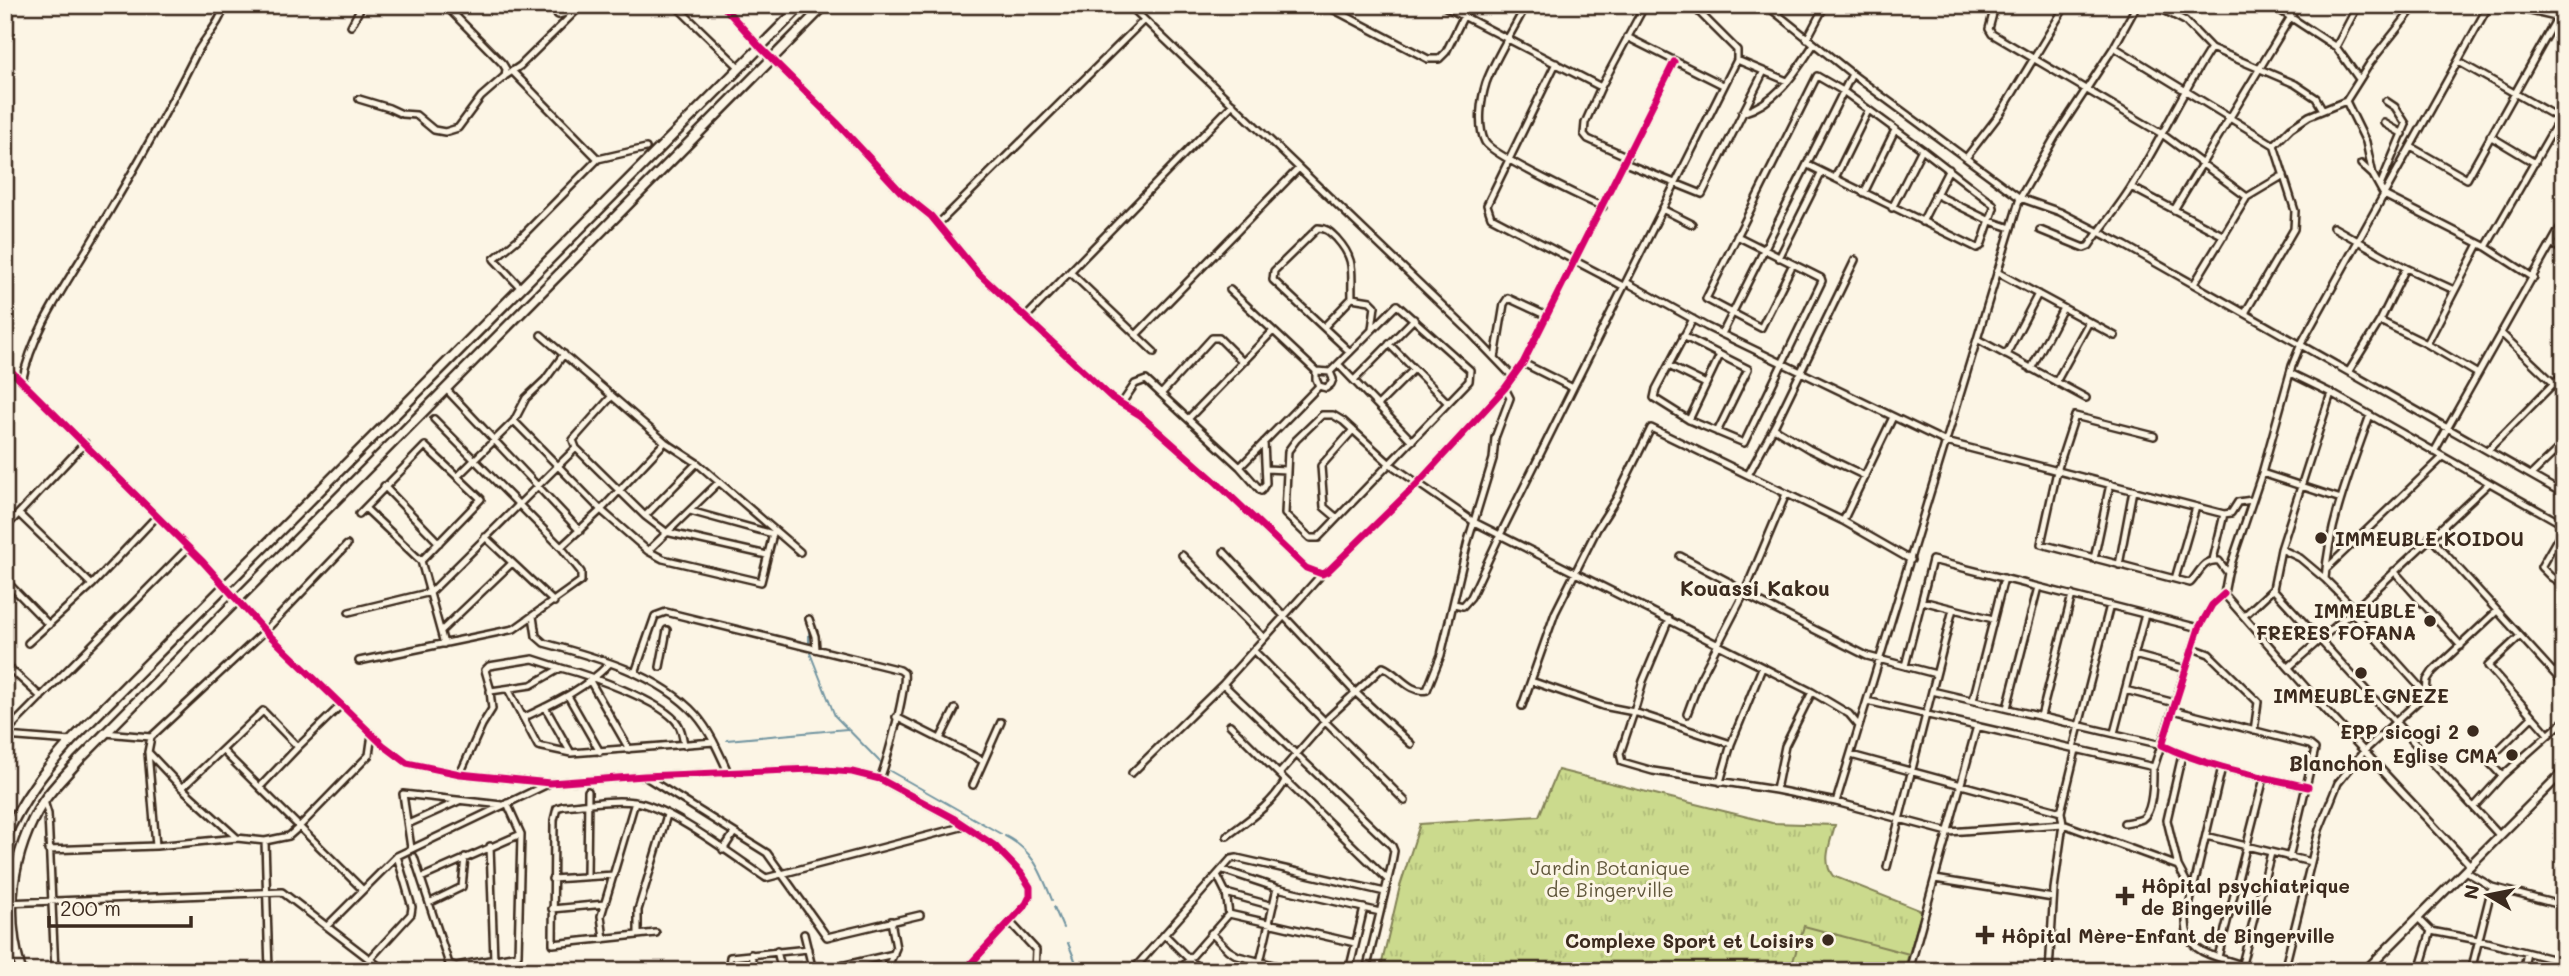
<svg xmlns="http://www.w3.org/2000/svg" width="2569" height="976" viewBox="0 0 2569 976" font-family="Mali,sans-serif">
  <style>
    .park { fill: url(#park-tufts); stroke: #838256; stroke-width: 2 }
    .pitch { fill: #cbda8d; stroke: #838256; stroke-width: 2 }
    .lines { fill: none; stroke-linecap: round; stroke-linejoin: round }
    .stream { stroke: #7295a1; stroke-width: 2 }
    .minor-casing { stroke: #3b2a1e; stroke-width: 10 }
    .major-casing { stroke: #3b2a1e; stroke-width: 12 }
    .highway-casing { stroke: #3b2a1e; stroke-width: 13 }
    .minor { stroke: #fcf5e5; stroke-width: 5 }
    .major { stroke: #fcf5e5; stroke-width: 7 }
    .highway { stroke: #fcf5e5; stroke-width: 8 }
    .cycleway-casing { stroke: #fcf5e5; stroke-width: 11 }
    .cycleway { stroke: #d6006c; stroke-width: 7 }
    .poi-dot { fill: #3b2a1e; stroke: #fcf5e5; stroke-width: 2.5 }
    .labels { text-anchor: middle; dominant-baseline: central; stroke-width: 6; stroke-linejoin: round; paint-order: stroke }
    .poi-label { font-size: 19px; font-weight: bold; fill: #3b2a1e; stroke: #fcf5e5; text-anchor: end }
    .park-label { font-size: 19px; fill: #5f563a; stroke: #fcf5e5 }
    .neighbourhood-label { font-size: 21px; font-weight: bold; fill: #3b2a1e; stroke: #fcf5e5 }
  </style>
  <defs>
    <pattern id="park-tufts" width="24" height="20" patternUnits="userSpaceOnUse" patternTransform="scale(1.75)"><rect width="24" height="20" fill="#cbda8d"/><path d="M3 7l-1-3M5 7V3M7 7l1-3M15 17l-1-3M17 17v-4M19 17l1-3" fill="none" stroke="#afbb79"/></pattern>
  </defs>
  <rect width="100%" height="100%" fill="#fcf5e5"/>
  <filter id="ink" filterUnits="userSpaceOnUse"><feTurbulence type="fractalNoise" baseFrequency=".0143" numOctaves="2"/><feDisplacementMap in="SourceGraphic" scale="14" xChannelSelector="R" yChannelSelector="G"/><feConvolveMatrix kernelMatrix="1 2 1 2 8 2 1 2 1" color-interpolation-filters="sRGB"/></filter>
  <g filter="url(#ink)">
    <path class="park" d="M1558,770L1772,823L1835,825C1831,841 1821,861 1833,876L1922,911L1904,971H1380L1400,886L1420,824L1539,816Z"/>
    <path class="pitch" d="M1804,926L1909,954L1904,971H1790Z"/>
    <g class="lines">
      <path class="stream" d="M809,626V644
        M810,653L835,716L881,763
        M727,740L847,729
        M890,771L1001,834
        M1005,836C1033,850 1041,872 1052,900
        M1054,907L1063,928
        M1068,943L1079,970"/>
      <defs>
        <path id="minor" d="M445,5L503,64L506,69L505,76
          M548,5L558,15L573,11
          M675,5L740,68
          M722,5L761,48L837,123L901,192L931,216L977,272L1112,398L1140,415L1217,483L1306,568L1322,574L1328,571L1416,485L1505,388L1523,363L1674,62
          M1129,5L1467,329L1513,377
          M1325,5L1428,59H1439L1446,52L1469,5
          M1442,5L1601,87
          M1526,5C1513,31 1496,56 1486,83C1481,99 1477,126 1485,142C1492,155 1583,198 1603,207
          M1766,5L1852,74L2020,198L2060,212L2126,246L2564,494
          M2154,5L2185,21L2211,48L2295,84L2316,98L2323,110
          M2272,5L2336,47L2359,79
          M2504,5L2564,19
          M1994,10L1989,29L1992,34L2162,134L2247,197
          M351,26L362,5
          M1627,37L1723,85
          M1807,39L1825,5
          M2114,47L2274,145
          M2336,47L2358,5
          M1737,60L1787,81
          M2459,62L2564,121
          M1556,63L1487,205L1491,217L1623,286
          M512,71L598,159
          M359,99L389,108L402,114L416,115L434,130L445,132L458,128L481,97L505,76L520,66L582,5
          M2346,101L2366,142L2373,175L2384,195L2486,247L2534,278
          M1742,113C1777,103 1795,73 1814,44
          M2384,123L2403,134
          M2490,136L2535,163
          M2411,147L2467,179L2557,18
          M1628,157L1588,139L1584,134L1585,123L1601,87L1645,5
          M1966,158L2002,111L2066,5
          M1625,163L1702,194L1763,73
          M2361,164L2373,175
          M1835,178L1868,111
          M2380,186L2406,124L2395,107L2386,101
          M2131,187L2224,236
          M1864,193L1895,130
          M1935,194L1990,221L2011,228
          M1892,208L1922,149
          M1662,209L1692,224
          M2174,210L2298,5
          M1922,222L1949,169
          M938,224L1144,20
          M2333,227L2406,268L2454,290
          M2040,230L2084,248L2089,246C2103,225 2120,206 2133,184C2161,140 2182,92 2211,48
          M2552,243L2564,252
          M2486,247L2564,111
          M1779,258L1822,172
          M1793,264L1761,328L1706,299L1817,76L1843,91L1922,149L1993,204L1994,208L1981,246L1977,248L1808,165
          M1070,272L1154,352
          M1997,272L2115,336
          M1626,282L1707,327L1946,442L2224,514L2231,513L2238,502L2252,500
          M2194,284L2247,197L2284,175
          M521,288L494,259L523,235L598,159L646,148
          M1230,290L1316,371
          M1352,298L1370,301L1375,306L1372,329
          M2245,313L2294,229L2295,211L2274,145L2291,128L2309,116L2346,101L2370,63L2416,5
          M1026,317L1233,104
          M1693,319L1656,389L1654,398L1689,420L1744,443L1822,281L1821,278L1737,236
          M2380,321L2427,344L2478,374
          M1324,327L1352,298C1351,271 1356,260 1337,239C1330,232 1327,228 1318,228L1274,271L1273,280L1350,352
          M1722,334L1852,74
          M2502,334L2564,393
          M541,335L612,396
          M1136,335L1299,168
          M1683,336L1748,369L1717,432
          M1977,339L2086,398
          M1389,344L1448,403
          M2427,344L2479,244
          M2006,355L2038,294
          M1495,358L1504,304L1508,298L1547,316
          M1523,363L1573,388L1737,60V50L1692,5
          M1338,364L1412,441
          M5,365L203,562L265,631L383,745L407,763L460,774L550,783L644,776L812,769L852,772L880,779L953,818L995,846L1021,873L1030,887V896L1026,904L964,971
          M1669,366L1706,384
          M2031,369L2063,308
          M1316,371L1330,372L1333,379L1331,384L1326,388L1319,386L1316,379Z
          M2349,371L2380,321L2406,268
          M1330,372L1397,305L1470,370L1469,381L1318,538H1310L1285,514L1288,451L1296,440L1322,415H1333L1343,421L1390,464L1474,522L1812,692L1849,714L1859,726
          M2290,373L2331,393L2564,525
          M1354,380L1414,319
          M22,382C32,331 67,283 93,239C129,179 164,118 195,56C204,38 220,24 225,5
          M2056,382L2089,322
          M446,389L580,531
          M1162,393L1212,338H1219L1243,362
          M1122,403L1135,384L1146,380L1188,419L1273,331
          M1378,405L1414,369
          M1188,419L1240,467L1261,491L1266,483L1264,442
          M1689,420L1720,355
          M514,421L601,510L648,551L663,559L761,582L773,534L690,511
          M1774,428L1809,449L1865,476
          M2154,436L2075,416L2057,471L2041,544L2190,583C2199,574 2203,558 2219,561L2228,573
          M2488,450L2564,373
          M2434,452L2564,221
          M1240,467L1319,386
          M1266,469L1286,470
          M2262,473L2341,499
          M1748,475L1775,425L1855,260
          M2531,475L2564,443
          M458,476L514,421L526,398L545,380L564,354
          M384,486L439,543
          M365,508L421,561L444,644
          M19,514L92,585
          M359,514L425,446L481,499L421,561
          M645,516L697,463
          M1337,518L1324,507L1321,466L1353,430
          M1843,521L1893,417
          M2564,527L2541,567L2551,577L2564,585
          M5,528L85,443
          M485,537L554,602
          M2430,537L2564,684
          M561,547L601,510L665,442
          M2281,549L2300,558L2325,579
          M648,551L719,482
          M1224,552L1355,692L1411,744
          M767,555L666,532L645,516L576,448L573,440L612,396L665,442L697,463L800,552
          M1182,555L1264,638
          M1680,556L1729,582L1744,594L1867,656L1936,674
          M2094,559L2110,484
          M2213,560L2224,514
          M2119,565L2133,490
          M2326,569L2443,457
          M2394,571L2461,646
          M2175,579L2196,507
          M5,580L49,625
          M2273,589L2500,836
          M2224,594L2323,707L2471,866
          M1922,601L1993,619
          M1454,604L1463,606L1471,597L1500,535L1573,388
          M2355,609L2325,579C2329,522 2351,469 2370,415
          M349,612L431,592L576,448
          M2352,612L2426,694
          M533,616L536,636L544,643C596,657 659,674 696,715C710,731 719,752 728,772
          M2244,616L2273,589L2281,549L2331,393
          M809,619L815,636L816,649
          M441,631L512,563
          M2520,636L2488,666L2548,734
          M28,643L92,585L157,516
          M2193,648L2209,654L2258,702L2254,731
          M1254,651L1405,801
          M2134,655L2186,669
          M359,661L514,629L581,581V572L561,547L434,419
          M5,664L41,697
          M1905,666L1932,560L2199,628
          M660,667L667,630
          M2289,667L2355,609L2488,484
          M561,668L533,659L489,666L485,670L491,691L531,685L561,668C588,675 663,701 678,724C682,730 683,738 684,745
          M635,673L655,616L666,612L900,670L904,673C907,688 887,761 880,779
          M2554,673L2564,664
          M590,681L629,749
          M1531,681L1603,706L1634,712L1643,681L1669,619
          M1223,684L1392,846L1394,851L1391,867L1366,971
          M508,689L538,746L571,753L714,742
          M2125,690L2175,703
          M1932,691L2162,745C2207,767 2259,776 2308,787
          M568,696L600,752
          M1973,700L2004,578
          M1867,701L2154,767L2199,628L2212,605L2224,594L2228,573L2262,473L2292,366L2301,344L2489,5
          M1522,706L1555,613L1597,529L1616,499L1651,428L1843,521L1911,560
          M545,707L571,753
          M2007,708L2038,587
          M2173,710L2310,745L2315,749L2289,858
          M1687,714L1700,679L1744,594L1786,494
          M2041,716L2072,595
          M896,717L983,761
          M523,718C554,703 585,689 609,664
          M1230,725L1279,774L1329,717L1383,667C1398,673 1409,694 1427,690L1441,655L1468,541L1493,459L1495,438L1510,398L1505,388
          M5,733L188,548
          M105,733L151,737
          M2114,733L2145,614
          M5,736L71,741
          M940,739L955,709
          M1731,744L1762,668
          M298,747L341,705
          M2073,749L2110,605
          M223,751L362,889
          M148,752L182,788L237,838L265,841L289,836L298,828L369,755L372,734
          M1851,755L2061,812L2063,824L2054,889L2049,971
          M2222,767L2186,919C2185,962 2225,953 2253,971
          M1132,773L1223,684L1322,574
          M460,774L482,725L492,709L490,691
          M1279,774L1387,879
          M644,776L767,853L827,937L920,915
          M2502,776L2489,762V759L2532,717
          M1720,782L1731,744L1634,712L1620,754L1622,762L1653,771L1776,790L1836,802L1948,832L2063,824L2178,866L2187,883L2193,889
          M973,785L1001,722
          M182,788L263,711L298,747L260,787
          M1776,790L1785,746L1812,692
          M44,801L48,814L55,971
          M1836,802L2020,198L2055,137L2114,47L2137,5
          M2474,807L2502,776L2564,721
          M2061,812L2076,750
          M2124,823C2129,822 2138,821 2142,819C2154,811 2153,780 2153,768
          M408,824L459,801
          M1227,836C1248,820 1272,805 1285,781
          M2206,836L2311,862
          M265,841L269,971
          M156,846L148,752L151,737L265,631L347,545
          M490,846L494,960
          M411,848L403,794L502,805
          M48,850L156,846L237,838
          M723,850L734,833
          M414,857L449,964L456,966L518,955L521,834L507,803
          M2178,866L2167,820L2182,755
          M1887,867L1953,609
          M1223,870L1277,888L1380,912
          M2465,871L2492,887L2564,906
          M587,876L588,791
          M1218,877L1226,893L1229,914
          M421,878L521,834
          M552,879L614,875
          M1935,879L2053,898
          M1226,893L1273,906
          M5,903L282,892L385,971
          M429,903L462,887L465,857
          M552,909L605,904
          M1229,914L1355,943
          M2418,918L2431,931L2478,940L2564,962
          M1011,923L1036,950L1035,971
          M327,926L397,856L548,784
          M656,933L553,944L554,820L557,808L563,806C586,804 611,799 634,802C667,805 736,858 766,878L965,826
          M1211,933L1228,950L1238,956L1297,971
          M804,934L813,971
          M638,935V910L667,815
          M1165,935L1201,971
          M604,939L601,916L635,802
          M777,951L782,971
          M751,954L754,971
          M2218,957L2264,778
          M370,959L411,914L412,907L397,856
          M2242,964L2271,853
          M2285,965L2306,971
          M728,971L730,957L808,949
          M819,971L894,954
          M886,971L896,948L891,921
          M1132,971L1231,859L1237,858L1385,892
          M1179,971L1229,914
          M1258,971L1277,888
          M1349,971L1364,908
          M1909,971L1977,726
          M2284,971L2319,830L2338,783L2364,751L2426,694L2427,680L2433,671L2497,611
          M2419,971L2431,931
          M2471,971L2492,887
          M2523,971L2527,953"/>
        <path id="major" d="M2365,971L2564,771"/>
        <path id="highway" d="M5,838C22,800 44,771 71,741L802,5
          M5,968L6,971
          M21,971C4,913 11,853 43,802C53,787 67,774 79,760L825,5"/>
      </defs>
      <use href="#minor" class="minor-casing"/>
      <use href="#major" class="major-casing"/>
      <use href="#highway" class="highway-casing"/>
      <use href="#minor" class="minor"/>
      <use href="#major" class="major"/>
      <use href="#highway" class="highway"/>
      <defs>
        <path id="cycleway" d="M722,5L761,48L837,123L901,192L931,216L977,272L1112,398L1140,415L1217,483L1306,568L1322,574L1328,571L1416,485L1505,388L1523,363L1674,62
          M5,365L203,562L265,631L383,745L407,763L460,774L550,783L644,776L812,769L852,772L880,779L953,818L995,846L1021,873L1030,887V896L1026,904L964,971
          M2224,594L2212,605L2199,628L2162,745C2207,767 2259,776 2308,787"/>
      </defs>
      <use href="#cycleway" class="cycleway-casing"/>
      <use href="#cycleway" class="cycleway"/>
    </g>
  </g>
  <g class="poi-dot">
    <circle cx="2321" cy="538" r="7"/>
    <circle cx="2430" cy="621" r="7"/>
    <circle cx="2361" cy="673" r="7"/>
    <circle cx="2473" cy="731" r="7"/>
    <circle cx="2512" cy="755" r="7"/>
    <path d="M2121.5 885.5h7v7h7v7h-7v7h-7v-7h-7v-7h7z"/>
    <path d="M1981.5 924.5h7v7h7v7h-7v7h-7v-7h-7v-7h7z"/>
    <circle cx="1828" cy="940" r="7"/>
  </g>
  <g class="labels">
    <g class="poi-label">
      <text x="2335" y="538" text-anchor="start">IMMEUBLE KOIDOU</text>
      <text x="2416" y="610">IMMEUBLE<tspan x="2416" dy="22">FRERES FOFANA</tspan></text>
      <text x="2361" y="695" text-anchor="middle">IMMEUBLE GNEZE</text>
      <text x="2459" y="731">EPP sicogi 2</text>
      <text x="2498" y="755">Eglise CMA</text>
      <text x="2141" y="885" text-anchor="start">Hôpital psychiatrique<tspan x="2141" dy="22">de Bingerville</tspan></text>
      <text x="2001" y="935" text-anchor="start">Hôpital Mère-Enfant de Bingerville</text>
      <text x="1814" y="940">Complexe Sport et Loisirs</text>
    </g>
    <g class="park-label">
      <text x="1610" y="867">Jardin Botanique<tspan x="1610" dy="22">de Bingerville</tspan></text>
    </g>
    <g class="neighbourhood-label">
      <text x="1755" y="587">Kouassi Kakou</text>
      <text x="2336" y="762">Blanchon</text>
    </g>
  </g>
  <rect width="2569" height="976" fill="none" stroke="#fcf5e5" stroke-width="28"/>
  <rect x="14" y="14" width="2541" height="948" fill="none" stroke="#3b2a1e" stroke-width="2.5" filter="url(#ink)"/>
  <g transform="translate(2488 895) rotate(280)" stroke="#fcf5e5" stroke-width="5" paint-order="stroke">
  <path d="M0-5L12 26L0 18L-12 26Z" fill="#3b2a1e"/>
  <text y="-10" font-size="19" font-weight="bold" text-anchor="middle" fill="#3b2a1e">N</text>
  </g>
  <path d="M49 916v10h142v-10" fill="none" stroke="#3b2a1e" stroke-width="3.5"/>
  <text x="60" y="916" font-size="21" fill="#3b2a1e" stroke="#fcf5e5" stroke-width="5" paint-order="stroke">200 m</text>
</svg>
